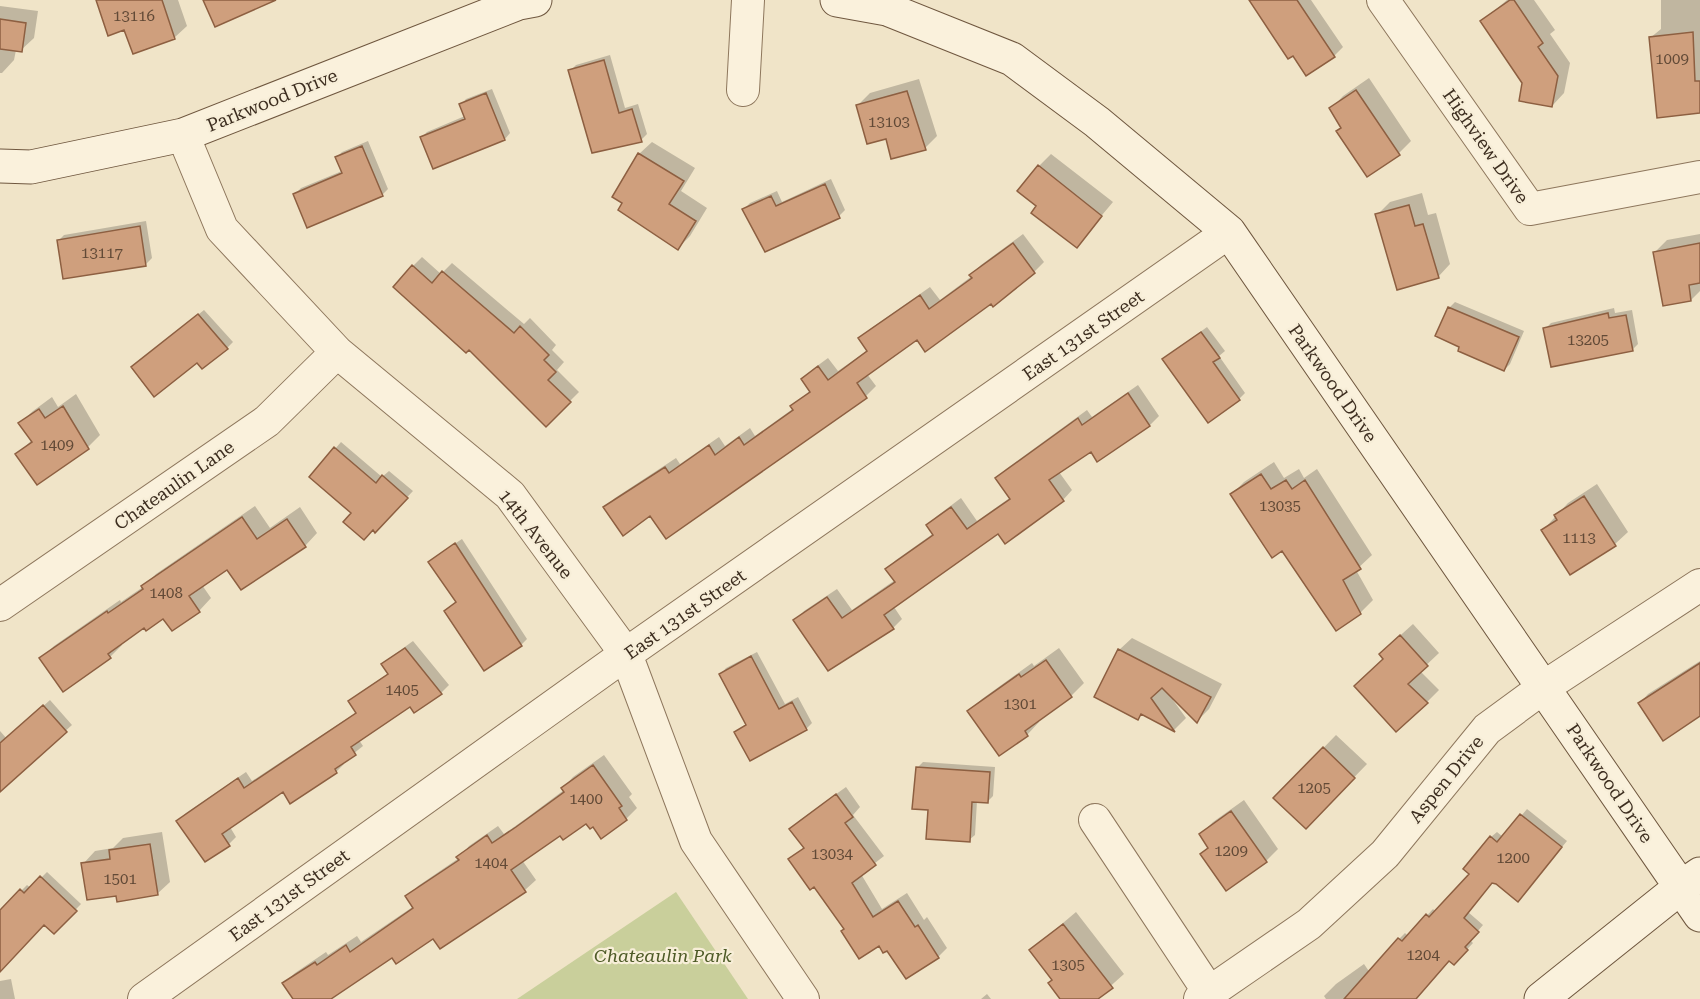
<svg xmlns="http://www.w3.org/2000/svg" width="1700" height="999" viewBox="0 0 1700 999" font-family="'Roboto Serif',serif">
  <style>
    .green { fill: #c9cf9b }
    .shadow { fill: #0003 }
    .building { fill: #cf9f7d; stroke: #8d5f41; stroke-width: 1.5 }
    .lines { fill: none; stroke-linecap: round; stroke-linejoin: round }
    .street-casing { stroke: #8d765c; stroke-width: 34 }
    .secondary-casing { stroke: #6f573f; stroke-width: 35 }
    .street { stroke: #faf1dc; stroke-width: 32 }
    .secondary { stroke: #faf1dc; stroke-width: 33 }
    .labels { text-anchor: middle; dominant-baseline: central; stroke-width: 4.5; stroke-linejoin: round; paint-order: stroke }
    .number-label { font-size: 15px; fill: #624a37 }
    .street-label { font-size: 18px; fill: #3d2e20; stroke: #f7eed8 }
    .park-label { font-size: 18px; font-style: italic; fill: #4d5a26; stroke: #f7eed8 }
  </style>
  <rect width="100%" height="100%" fill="#f0e4c8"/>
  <path class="green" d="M676,892L748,999H517Z"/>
  <path class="shadow" d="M97,0H178L187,26L174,38Z
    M1251,0H1311L1343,47L1334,56L1293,54Z
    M1507,0H1534L1555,30L1550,34L1570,63L1564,93L1552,106L1524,83L1482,21Z
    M1661,0H1700V112L1650,38L1661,29Z
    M0,6L38,11L34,38L21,50H16L14,60L2,73H0Z
    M610,55L625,108L638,104L647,134L641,140L570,71L576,65Z
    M1369,78L1411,141L1399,153L1343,127L1331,109L1343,96Z
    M919,79L937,136L925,148L887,137L858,105L870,93Z
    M492,89L510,133L505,139L421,138L427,132L465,116L461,105L466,99Z
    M368,141L388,189L383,194L308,226L295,194L301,188L342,171L336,158L342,152Z
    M652,142L695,168L681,191L707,208L690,236L678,248L639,154Z
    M1051,154L1113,202L1076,246L1038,206L1039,166Z
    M831,179L845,210L839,216L766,250L744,209L750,203L777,191L782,202Z
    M1422,193L1428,215L1436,213L1450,264L1438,277L1377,215L1390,202Z
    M146,221L152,258L146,264L58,241L64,235Z
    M1023,234L1044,262L1034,272L991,302L917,338L867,374L876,386L866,396L666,537L650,514L605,508L615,498L676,458L680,464L719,437L725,446L750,428L755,436L794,408L792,406L811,390L803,379L813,369L828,358L838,371L868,350L860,338L870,329L930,287L940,300L972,276L971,275L981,265Z
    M1700,234V291L1691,300L1655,252L1667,240Z
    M422,257L441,274L452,263L524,324L530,318L556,345L552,350L564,362L557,370L579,392L546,425L413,266Z
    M1455,302L1524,331L1510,364L1504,370L1461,346L1449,308Z
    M1614,308L1615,313L1632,310L1638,344L1632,350L1545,329L1551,323Z
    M204,310L233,342L227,348L203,367L198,360L133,367Z
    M1207,327L1225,351L1219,356L1245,393L1239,399L1170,354Z
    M1138,385L1159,416L1150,425L1098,460L1091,450L1059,472L1072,490L1063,500L999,531L894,607L902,619L893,628L795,621L804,611L837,589L852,610L895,580L887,569L896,560L934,533L928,525L937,516L961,498L977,521L1011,497L997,478L1006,469L1087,410L1092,417Z
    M76,394L100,435L88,447L17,454L32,440L20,423L33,411L52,397L58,407Z
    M341,442L382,477L389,471L413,491L375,531L311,477Z
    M1274,462L1284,478L1299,469L1304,478L1317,469L1372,555L1356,570L1373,600L1360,613L1336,629L1282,549L1232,494L1244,482Z
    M1597,484L1628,532L1615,544L1571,573L1543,530L1568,503Z
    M255,506L270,528L300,507L317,533L305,546L228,568L202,585L211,598L199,611L164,617L145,626L121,643L122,645L110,657L41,659L54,646L120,600L121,602L143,587L156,574Z
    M462,539L527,639L521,645L446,611L457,601L436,556Z
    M1413,624L1439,653L1420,671L1439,690L1427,702L1356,686L1385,659L1393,642Z
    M1132,638L1222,684L1209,709L1197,721L1175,699L1173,700L1186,718L1174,730L1142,713L1137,718L1119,650Z
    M413,641L449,685L441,693L411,705L359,740L363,746L343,762L344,764L336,772L291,802L283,790L230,827L236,837L229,844L178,821L186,813L246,772L252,781L357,712L350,701L358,694L389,673L383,664L391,657Z
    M1059,648L1084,683L1072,695L1038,720L1039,722L1027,735L969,711L982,699L1032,663L1034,666Z
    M757,652L785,704L798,697L812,723L806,729L736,732L747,724L721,674L726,668Z
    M1700,661V714L1640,703L1648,694Z
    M50,700L72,725L0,789V731L7,739Z
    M1336,735L1367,764L1306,827L1275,798Z
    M604,755L632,794L629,797L637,808L626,819L601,837L593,825L586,821L560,834L522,860L536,880L525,890L392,956L329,999H295L284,983L295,973L326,952L328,955L357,936L361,942L414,906L407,897L418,886L459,858L469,846L498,826L504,834L528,817L564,790L563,788L573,777Z
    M923,762L995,767L993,796L987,802L977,801L975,835L969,840L930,809L917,768Z
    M846,787L860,807L853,815L884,856L861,874L882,909L907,893L924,920L927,917L947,948L938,957L907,977L888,949L846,928L814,884L790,859L805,847L791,829L800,820Z
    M1244,800L1278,849L1266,861L1202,854L1209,846L1201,834L1213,822Z
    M1527,809L1567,841L1523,894L1493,882L1468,912L1483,925L1470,940L1473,943L1460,957L1449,960L1420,993L1399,939L1405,933L1408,936L1433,909L1436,912L1471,873L1491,837L1497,832L1503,837Z
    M162,832L170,882L157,894H117L83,864L95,851L113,848L123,838Z
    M47,872L81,904L54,932L45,923L0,957V912L27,885L31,888Z
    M1076,912L1124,974L1096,999H1062L1054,980L1031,950Z
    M1364,964L1388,999H1326L1324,996L1336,984Z
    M11,979L15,999H0V981Z
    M987,994L991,999H981Z"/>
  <path class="building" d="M96,0H162L175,39L133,54L124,30L108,36Z
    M203,0H276L215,27Z
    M1249,0H1297L1335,57L1306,76L1293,56L1288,59Z
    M1510,0H1514L1543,43L1538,47L1558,76L1552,107L1519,101L1522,83L1480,21Z
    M0,19L26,23L22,52L0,49Z
    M1693,32L1695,81H1700V113L1657,118L1649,37Z
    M604,60L619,113L632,109L642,142L592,153L568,70Z
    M1356,90L1400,155L1367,177L1336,131L1341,128L1329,108Z
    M907,91L926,150L891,159L886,139L867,144L856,105Z
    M486,93L505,140L433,169L420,137L465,119L459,104Z
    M362,146L383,196L307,228L293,194L342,173L335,157Z
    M638,153L684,181L669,204L696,221L678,250L618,210L622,203L612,197Z
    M1038,165L1102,216L1077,248L1031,213L1036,206L1017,191Z
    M825,184L840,218L765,252L742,209L771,196L776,206Z
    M1409,205L1415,226L1423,224L1439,278L1397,290L1375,214Z
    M140,226L146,266L63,279L57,240Z
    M1013,243L1035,273L993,307L991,304L925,352L917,340L857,383L867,398L666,539L650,516L623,536L603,507L665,467L669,473L709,445L715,455L739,437L744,445L793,410L790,406L810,392L801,379L818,366L828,380L867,351L858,338L920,295L929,309L972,278L969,275Z
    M1700,243V283L1689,285L1691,301L1663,306L1653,252Z
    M412,265L432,283L442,271L514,333L520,326L549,355L544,360L556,372L548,380L571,402L546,427L469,350L466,353L393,287Z
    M1448,307L1519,337L1504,371L1458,351L1459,347L1435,336Z
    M1608,313L1609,318L1626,315L1633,351L1551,367L1543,328Z
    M198,314L228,349L202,369L197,363L154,397L131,367Z
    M1201,332L1220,358L1213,362L1240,400L1208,423L1162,359Z
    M1128,393L1150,426L1097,462L1091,452L1049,480L1064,501L1005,544L998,534L884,615L894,629L828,671L793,620L827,597L842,618L895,582L885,569L933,535L926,525L951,507L967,529L1010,499L995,478L1078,418L1082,425Z
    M63,406L89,449L37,485L15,454L32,442L18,423L39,409L45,418Z
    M334,447L376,483L382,475L408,498L375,533L373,530L364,540L343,522L351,513L309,477Z
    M1261,474L1271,489L1286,480L1292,489L1305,480L1361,569L1343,580L1361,614L1336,631L1282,551L1272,558L1230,494Z
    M1584,496L1616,546L1570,575L1541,530L1557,520L1554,515Z
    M242,517L257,539L287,519L306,547L241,590L227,570L189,596L200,612L172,631L163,619L146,631L144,628L108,654L111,658L63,692L39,658L107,611L108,613L143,589L141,586Z
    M455,543L522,646L484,671L444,611L456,602L428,562Z
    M1400,635L1428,666L1408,684L1428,703L1396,732L1354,686L1383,659L1379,654Z
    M405,648L442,694L414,713L410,707L351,747L356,755L335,769L337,773L290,804L283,792L222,834L230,846L205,862L176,821L238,778L244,788L356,713L348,701L388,674L381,664Z
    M1118,649L1211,697L1197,723L1162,688L1151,698L1175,732L1141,714L1138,720L1094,697Z
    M751,656L779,709L792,702L807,730L750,761L734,732L746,725L719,674Z
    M1046,660L1072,697L1025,731L1028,736L999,756L967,711L1019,674L1021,677Z
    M1700,663V716L1663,741L1638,703Z
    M43,705L67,732L0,792V743Z
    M1323,747L1355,778L1306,829L1273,798Z
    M593,765L622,806L619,808L627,820L601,839L593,827L590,829L586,824L563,840L560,836L511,870L526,892L440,949L433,939L396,964L392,958L331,999H293L282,983L315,962L317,965L346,945L350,952L413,908L405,896L459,860L456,857L487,835L492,843L516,827L564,792L561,788Z
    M916,767L990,772L988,803L972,802L970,842L926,839L928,810L912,809Z
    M836,794L853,817L845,823L876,865L852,883L873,917L898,901L915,927L918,925L939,958L906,979L887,951L883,953L879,946L859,959L841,931L844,929L814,887L810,890L788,859L804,848L789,829Z
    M1231,811L1267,862L1226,891L1200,854L1208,848L1199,834Z
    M1520,814L1562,847L1518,902L1496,884L1492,883L1464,918L1479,932L1465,947L1468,950L1454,965L1449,961L1416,999H1344L1398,938L1402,941L1426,914L1429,917L1469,874L1463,869L1490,836L1497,842Z
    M150,844L158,895L117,902L116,896L87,900L81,863L110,859L109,850Z
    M40,876L77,911L54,934L44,925L0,972V910L20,889L24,893Z
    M1063,924L1113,988L1098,999H1060L1048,983L1052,980L1029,950Z"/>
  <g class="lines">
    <defs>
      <path id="street" d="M1383,0L1530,209L1700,177
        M743,90L748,0
        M183,135L222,229L337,352L510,495L626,654L696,841L803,999
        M0,605L267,421L337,352
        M1095,820L1209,992
        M144,999L626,654L1229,232
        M1200,999L1309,924L1385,854L1487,729L1544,687L1700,585"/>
      <path id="secondary" d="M837,0L887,9L1012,59L1097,122L1229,232L1700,915
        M0,166L31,167L183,135L519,3L535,0
        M1541,999L1681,887L1700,874"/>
    </defs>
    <use href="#street" class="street-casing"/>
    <use href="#secondary" class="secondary-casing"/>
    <use href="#street" class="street"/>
    <use href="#secondary" class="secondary"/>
  </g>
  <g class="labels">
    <g class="number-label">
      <text x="134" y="16">13116</text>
      <text x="1672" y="59">1009</text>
      <text x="889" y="122">13103</text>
      <text x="102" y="253">13117</text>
      <text x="1588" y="340">13205</text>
      <text x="57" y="445">1409</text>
      <text x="1280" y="506">13035</text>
      <text x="1579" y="538">1113</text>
      <text x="166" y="593">1408</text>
      <text x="402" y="690">1405</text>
      <text x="1020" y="704">1301</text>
      <text x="1314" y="788">1205</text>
      <text x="586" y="799">1400</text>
      <text x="1231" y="851">1209</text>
      <text x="832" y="854">13034</text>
      <text x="1513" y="858">1200</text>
      <text x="491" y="863">1404</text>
      <text x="120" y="879">1501</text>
      <text x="1423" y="955">1204</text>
      <text x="1068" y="965">1305</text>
    </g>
    <g class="street-label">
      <text transform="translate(272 100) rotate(-22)">Parkwood Drive</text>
      <text transform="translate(1486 146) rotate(55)">Highview Drive</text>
      <text transform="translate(1083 335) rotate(-35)">East 131st Street</text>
      <text transform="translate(1333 383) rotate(55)">Parkwood Drive</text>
      <text transform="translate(174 485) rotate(-35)">Chateaulin Lane</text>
      <text transform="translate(536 534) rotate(52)">14th Avenue</text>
      <text transform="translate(685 614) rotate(-35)">East 131st Street</text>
      <text transform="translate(1446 779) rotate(-51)">Aspen Drive</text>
      <text transform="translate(1610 783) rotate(56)">Parkwood Drive</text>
      <text transform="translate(289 895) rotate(-36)">East 131st Street</text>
    </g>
    <g class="park-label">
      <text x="663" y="955">Chateaulin Park</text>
    </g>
  </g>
</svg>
